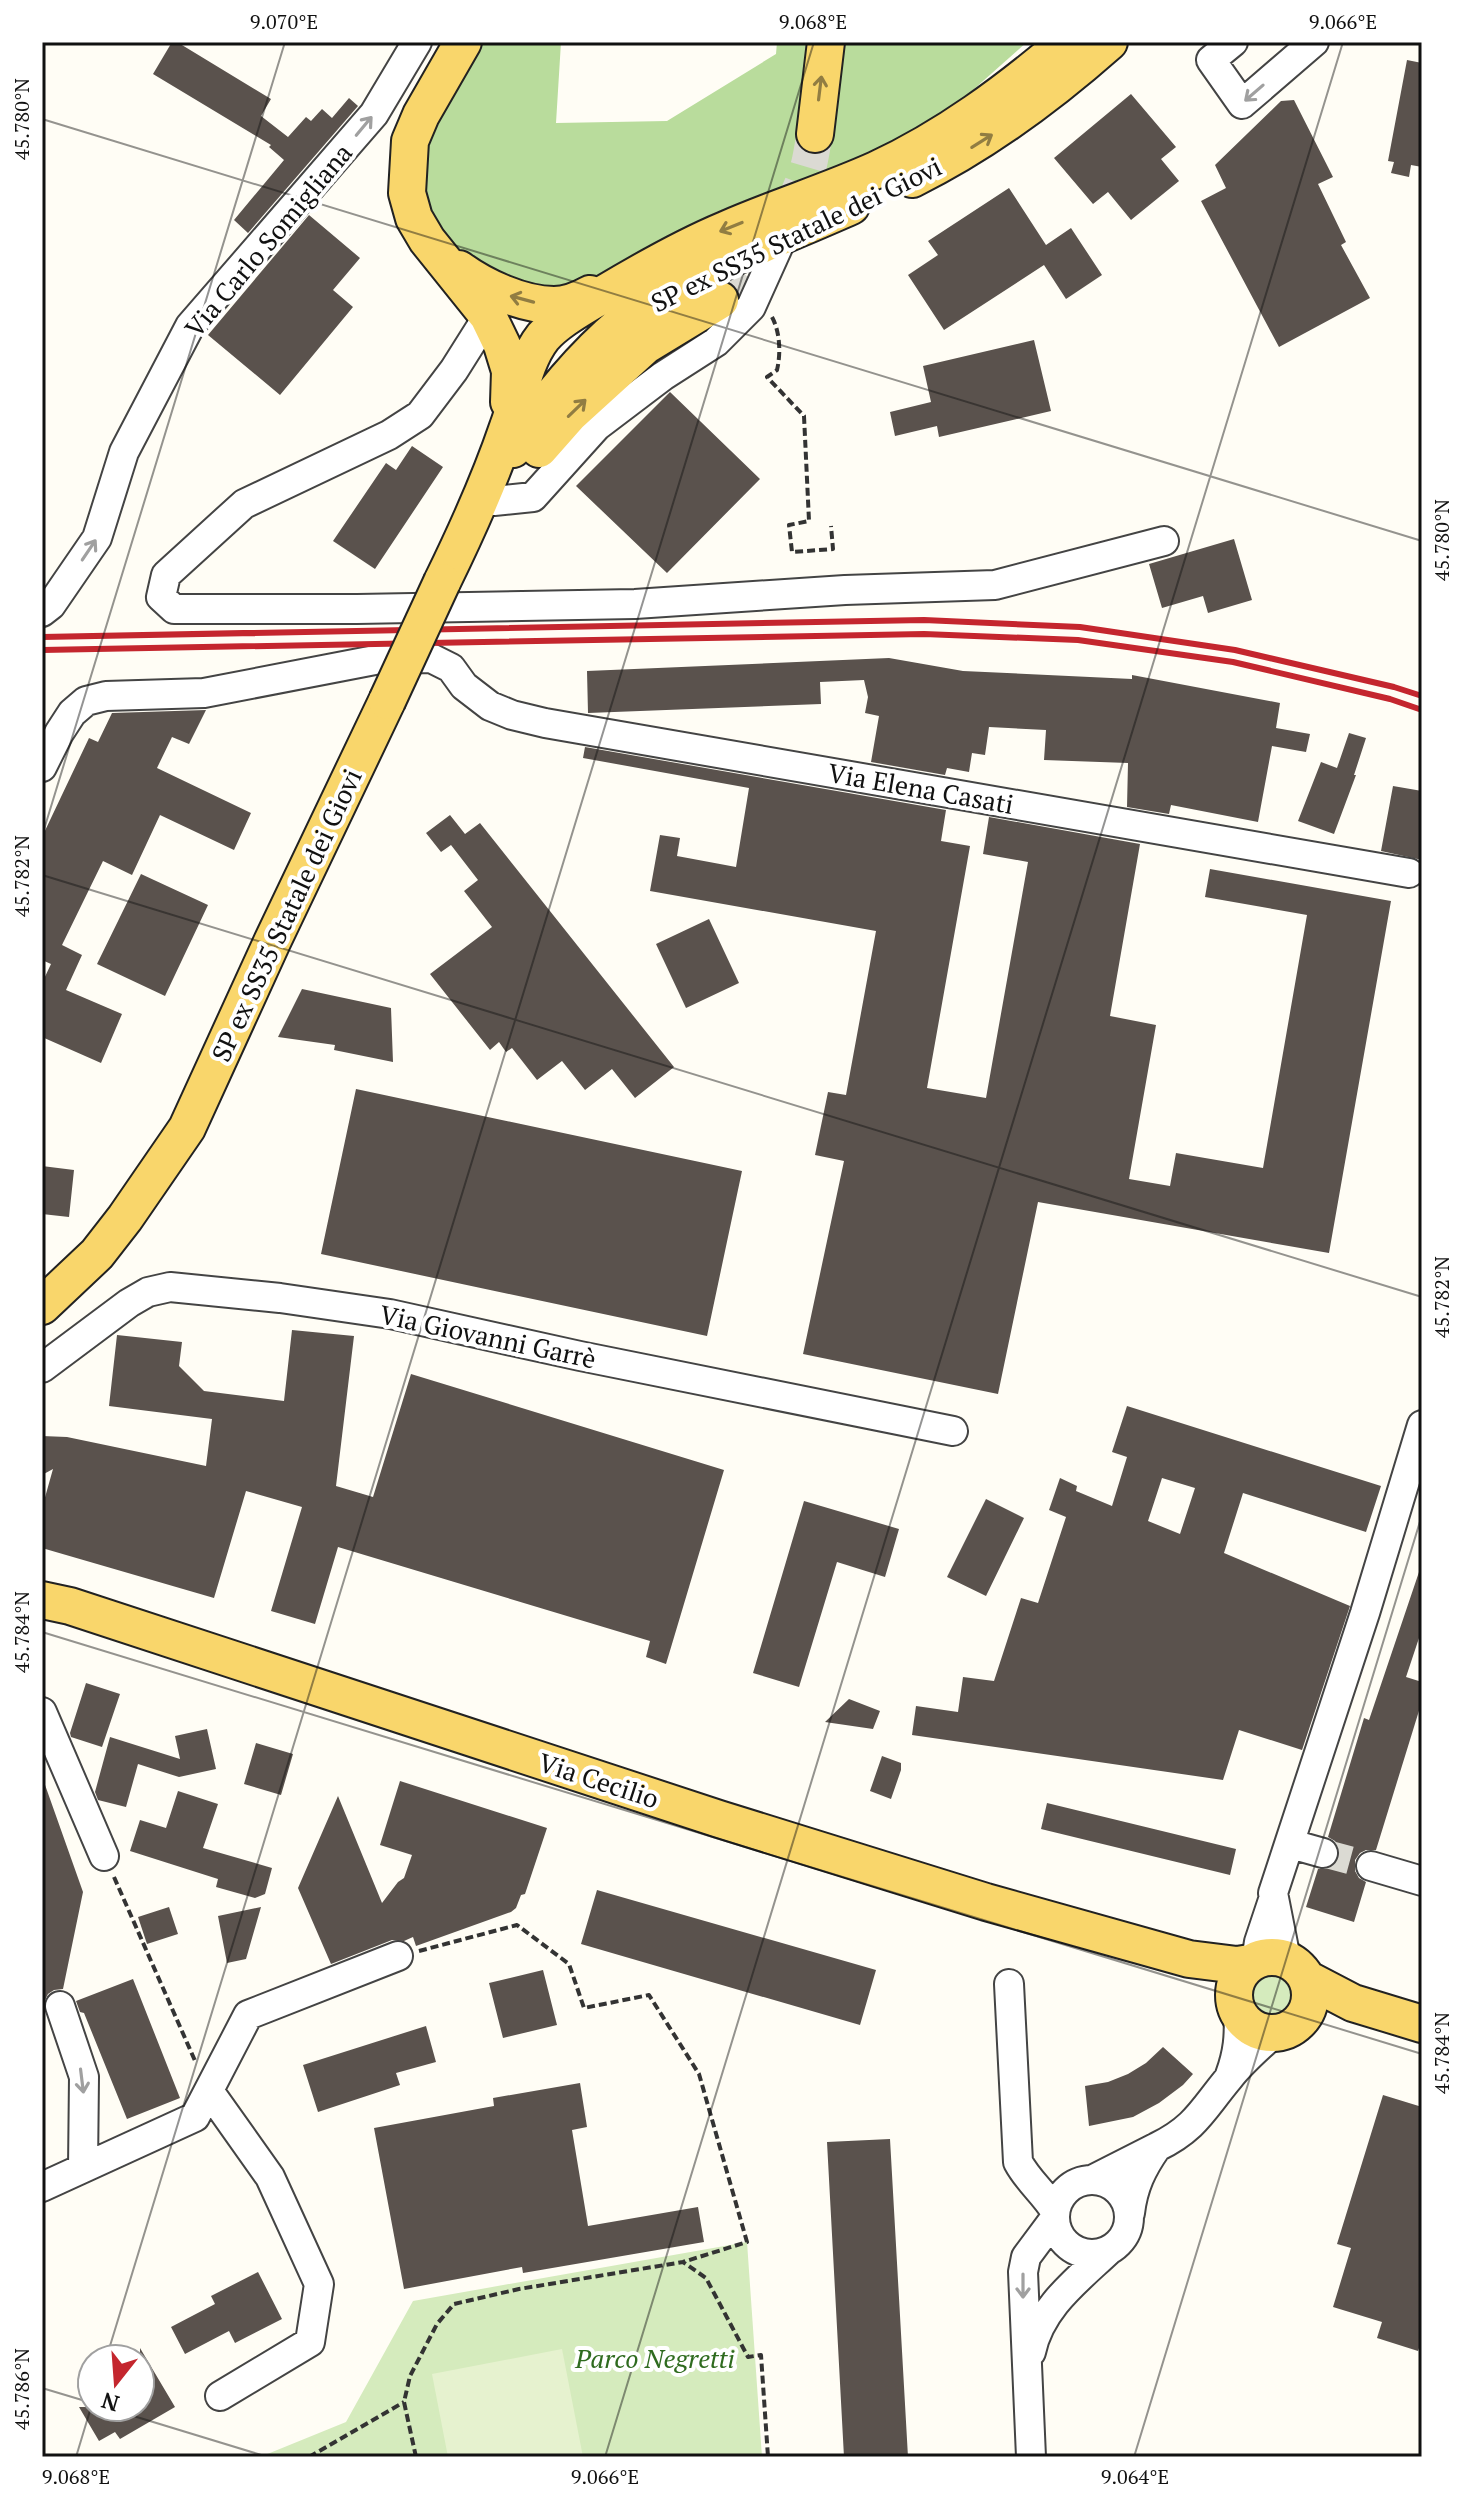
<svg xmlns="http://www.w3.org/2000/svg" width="1464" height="2499" viewBox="0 0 1464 2499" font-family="'PT Serif',serif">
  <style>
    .green { fill: #d5ebbd }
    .forest { fill: #b9dc9c }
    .pitch { fill: #e6f2cf }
    .building { fill: #5a524d; fill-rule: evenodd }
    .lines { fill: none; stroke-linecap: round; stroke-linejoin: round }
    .minor-tunnel { stroke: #dbdad3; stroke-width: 28; stroke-dasharray: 28 14; stroke-linecap: butt }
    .major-tunnel { stroke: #dbdad3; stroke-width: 36; stroke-dasharray: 36 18; stroke-linecap: butt }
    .minor-casing { stroke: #444; stroke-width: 32 }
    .major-casing { stroke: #222; stroke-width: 40 }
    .path { stroke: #333; stroke-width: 4; stroke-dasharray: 8 4; stroke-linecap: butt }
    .minor { stroke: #fff; stroke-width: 28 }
    .major { stroke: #f9d66b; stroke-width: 36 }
    .rail { stroke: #c4262e; stroke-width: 6 }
    .major-bridge-casing { stroke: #222; stroke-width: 40; stroke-linecap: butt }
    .major-bridge { stroke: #f9d66b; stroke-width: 36 }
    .oneway { stroke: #917d42 }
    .oneway2 { stroke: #a0a0a0 }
    .ticks { fill: none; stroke: #111; stroke-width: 2; stroke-opacity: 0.45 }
    .labels { text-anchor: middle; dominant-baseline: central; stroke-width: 8; stroke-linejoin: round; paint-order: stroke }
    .street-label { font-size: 26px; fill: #111; stroke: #fff }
    .park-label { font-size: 26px; font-style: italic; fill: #2f6b1f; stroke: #fff }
    .neatline { fill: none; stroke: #111; stroke-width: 3 }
    .ticks-label { font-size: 20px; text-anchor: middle; fill: #111 }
  </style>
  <rect width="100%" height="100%" fill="#fffdf5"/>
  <path class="green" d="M1251 1994a22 22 0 1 1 44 0a22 22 0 1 1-44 0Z
    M747,2242L762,2457H260L346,2422L413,2301Z"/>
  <path class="forest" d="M477,42H561L556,123L667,121L776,54L777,42H1027L903,152L582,294L550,297L461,258L426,214L420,171L430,133Z"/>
  <path class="pitch" d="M562,2349L583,2457H448L432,2374Z"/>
  <path class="building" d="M172,42H177L271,99L261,116L288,137L306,117L311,121L322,109L332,118L349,98L358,106L248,233L234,220L284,160L269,147L271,145L153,74Z
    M1407,60L1422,63V167L1411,165L1409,177L1391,173L1394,162L1388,161Z
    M1131,94L1176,147L1161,159L1179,181L1131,220L1108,192L1093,204L1054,158Z
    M1294,100L1333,177L1318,184L1346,242L1341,245L1370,298L1279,347L1201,201L1226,188L1215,165L1281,101Z
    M1009,188L1046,245L1071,228L1102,275L1066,299L1044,265L944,330L908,275L938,255L928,241Z
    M309,215L360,258L333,290L353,307L280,395L208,335Z
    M1034,340L1051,411L939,437L937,426L895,436L890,412L931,402L923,366Z
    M670,392L760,479L667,573L576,486Z
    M412,446L443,467L375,569L333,541L386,463L396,470Z
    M1234,539L1252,600L1208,613L1203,596L1162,608L1149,564Z
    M889,658L963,671L1132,679V675L1280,703L1276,728L1310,734L1306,752L1272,746L1258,822L1171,805L1169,814L1127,807L1128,763L1044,760L1046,730L989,727L985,755L972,753L969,772L947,768L945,775L871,762L879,716L865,713L868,697L864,680L820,682L821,704L588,713L587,671Z
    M206,710L189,744L172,737L157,768L251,813L234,850L160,815L132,875L103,861L62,945L82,955L66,990L122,1014L101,1063L42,1037V983L51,964L42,960V837L89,738L98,742L112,713Z
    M1349,733L1366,738L1354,775H1356L1334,834L1298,821L1321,762L1337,768Z
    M585,747L946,810L941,841L970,846L927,1088L986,1098L1028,862L983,854L989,817L1140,844L1110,1016L1156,1025L1129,1179L1170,1186L1176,1153L1263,1168L1307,915L1205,897L1210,869L1391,901L1329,1253L1038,1202L998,1394L803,1354L844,1161L815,1155L828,1092L846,1095L876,931L650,891L660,835L680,838L677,856L736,867L749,788L583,758Z
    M1393,786L1422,791V860L1381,851Z
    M450,815L465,834L480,823L674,1067L635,1098L612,1069L585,1090L562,1061L537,1080L512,1048L506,1052L499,1042L490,1050L430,974L492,927L464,891L478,880L451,845L441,852L426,833Z
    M141,874L208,905L165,996L97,964Z
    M709,919L739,983L686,1008L656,944Z
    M302,989L391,1008L393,1062L334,1050L335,1045L278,1037Z
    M356,1089L742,1171L707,1336L321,1254Z
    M42,1166L74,1170L69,1217L42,1214Z
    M292,1330L354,1336L336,1486L373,1497L411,1374L724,1470L666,1664L646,1657L650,1641L338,1547L315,1624L271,1611L302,1507L246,1491L214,1598L42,1548V1508L53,1469L42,1475V1436L67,1437L206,1466L212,1419L109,1406L117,1335L182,1342L179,1366L204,1391L284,1401Z
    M1127,1406L1381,1486L1366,1532L1243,1493L1224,1553L1350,1606L1302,1750L1239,1730L1223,1780L912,1735L916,1706L958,1712L963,1677L994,1681L1021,1598L1038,1603L1066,1517L1049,1510L1060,1478L1077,1486L1076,1491L1112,1506L1127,1457L1112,1452ZM1162,1478L1195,1488L1180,1534L1148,1521Z
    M986,1499L1024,1518L986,1596L947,1577Z
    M804,1501L899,1529L885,1577L837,1562L799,1687L753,1673Z
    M1419,1572L1422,1573V1629L1406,1677L1422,1682V1701L1376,1850H1366L1360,1853L1355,1860V1871L1359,1878L1366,1882L1354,1922L1306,1907L1318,1869H1328L1335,1865L1339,1858V1848L1335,1841L1328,1837L1364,1718L1369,1720Z
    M86,1683L120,1694L102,1747L71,1737L70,1733Z
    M849,1699L880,1711L873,1729L825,1722Z
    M207,1729L216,1769L179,1777L138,1764L126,1807L98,1800L95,1792L110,1737L180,1759L175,1736Z
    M256,1743L293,1754L281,1795L244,1784Z
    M882,1756L901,1763V1770L891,1799L870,1791Z
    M400,1781L547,1828L525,1894L521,1895L516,1908L511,1912L416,1946L413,1937L404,1941L392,1940L331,1964L298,1888L338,1796L382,1903L398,1882L404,1878L412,1855L380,1845Z
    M44,1782L83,1892L63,1989L54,1990L48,1994L44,2002L42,1783Z
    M178,1791L218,1804L203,1848L272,1868L265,1894L255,1898L216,1887L218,1879L130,1851L140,1820L166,1828Z
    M1047,1803L1236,1849L1230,1875L1041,1829Z
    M597,1890L876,1970L860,2025L581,1944Z
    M169,1907L178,1934L147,1944L138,1917Z
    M261,1907L246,1959L227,1963L218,1916Z
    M543,1970L557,2025L503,2038L489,1983Z
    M133,1979L180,2098L127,2119L84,2013L80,2012L76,2001Z
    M426,2026L436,2062L396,2073L400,2085L318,2112L303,2065Z
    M1163,2047L1193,2074L1183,2085L1159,2103L1133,2117L1089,2126L1085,2086L1108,2082L1128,2074L1146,2063Z
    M580,2083L587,2127L572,2130L588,2226L698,2207L704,2242L523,2273L522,2267L404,2289L374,2128L494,2106L493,2098Z
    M1383,2095L1422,2107V2339L1418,2351L1377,2338L1382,2322L1333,2307L1351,2248L1337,2244Z
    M890,2139L908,2457H844L827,2142Z
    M258,2272L282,2319L235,2343L229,2331L185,2354L171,2327L215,2304L211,2296Z
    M140,2348L175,2407L120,2439L115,2432L99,2441L79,2407H140Z"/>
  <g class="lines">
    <path class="minor-tunnel" d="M1323,1853L1371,1866"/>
    <path class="major-tunnel" d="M720,300C760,274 792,216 807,171C811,160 812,146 815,134"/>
    <defs>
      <path id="minor" d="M1233,42L1211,60L1242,104L1314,42
        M488,316L454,370L420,415L389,435L244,504L166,575L161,597L174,609H357L635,604L845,590L995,585L1164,541
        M494,501L533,497L597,426L663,376L716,342L751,307L783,236V224
        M42,612L51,605L97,538L124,452L190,326L374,114L417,42
        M42,767L59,733L72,713L86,701L106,696L204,693L380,659L431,658L451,668L464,686L490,706L512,715L545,723L1409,873
        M42,1368L129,1303L148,1292L170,1287L280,1298L390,1314L580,1356L953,1431
        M42,1712L104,1856
        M1291,1844L1323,1853
        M1371,1866L1422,1881
        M1286,1959L1273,1893L1365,1613L1422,1425
        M1256,1960L1259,1942L1273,1900
        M1009,1984L1018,2162C1028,2181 1044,2193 1055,2211
        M60,2006L84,2077L83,2168
        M1230,2075C1238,2053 1240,2035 1238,2012
        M209,2091L270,2177L319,2284L310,2342L220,2396
        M1157,2147C1196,2128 1203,2109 1229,2078C1242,2061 1259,2047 1274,2033
        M1055 2217a37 37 0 1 1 74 0a37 37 0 1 1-74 0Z
        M1092,2180L1157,2147C1142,2168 1133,2187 1130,2213
        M42,2187L195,2117L248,2015L398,1956
        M1031,2352C1040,2308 1076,2281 1108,2251
        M1031,2457L1023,2272L1026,2257L1055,2218"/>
      <path id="major" d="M463,42L421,115L410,141L407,193L414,218L427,240L488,316L502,345L510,371L509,402
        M815,134L826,42
        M912,179C985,143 1048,96 1109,42
        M459,269C484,287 522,305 554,305C566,305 579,300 590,294
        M513,449C547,399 587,349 636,312C696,268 782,237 851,206
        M539,449L569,415L646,345L720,300
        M442,582C467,531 490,480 508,427C519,398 524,361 543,337C558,320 583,307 602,295C642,271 682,248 725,230C775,208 827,192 876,170C947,137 1007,92 1066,42
        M42,1306L97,1254L125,1218L187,1128L272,942L387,701
        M42,1600L70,1606L719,1819L986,1902L1189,1959L1237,1965L1250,1963
        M1234 1995a38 38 0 1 1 76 0a38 38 0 1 1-76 0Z
        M1307,1979L1353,2003L1422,2024"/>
    </defs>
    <use href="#minor" class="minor-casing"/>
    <use href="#major" class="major-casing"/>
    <path class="path" d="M772,317C780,332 781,353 777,370L767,377L804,416L809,521L789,525L792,552L833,549L831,526
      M114,1877L196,2063
      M419,1951L517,1925L569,1964L584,2008L649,1995L699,2074L747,2242L683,2262
      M309,2457L404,2402
      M416,2457L404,2402L410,2376L437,2324L454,2304L519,2289L683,2262L706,2278L748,2357L761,2355L768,2457"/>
    <use href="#minor" class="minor"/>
    <use href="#major" class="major"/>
    <path class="rail" d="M42,637L924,620L1080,627L1235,650L1394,687L1422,696
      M42,650L924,634L1078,640L1233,662L1390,699L1422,710"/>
    <defs>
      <path id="major-bridge" d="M387,701L442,582"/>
    </defs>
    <use href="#major-bridge" class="major-bridge-casing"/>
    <use href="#major-bridge" class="major-bridge"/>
  </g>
  <defs><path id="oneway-shaft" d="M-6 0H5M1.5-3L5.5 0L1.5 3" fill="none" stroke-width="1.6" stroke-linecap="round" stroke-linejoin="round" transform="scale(2)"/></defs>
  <g class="oneway">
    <use href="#oneway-shaft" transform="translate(820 88) rotate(-83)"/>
    <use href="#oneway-shaft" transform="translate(982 141) rotate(-32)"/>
    <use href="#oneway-shaft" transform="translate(731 227) rotate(158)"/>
    <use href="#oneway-shaft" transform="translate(522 299) rotate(-165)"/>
    <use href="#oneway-shaft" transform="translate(577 408) rotate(-44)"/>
  </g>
  <g class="oneway2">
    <use href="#oneway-shaft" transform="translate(1254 93) rotate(139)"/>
    <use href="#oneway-shaft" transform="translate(364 126) rotate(-50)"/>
    <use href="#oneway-shaft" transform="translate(89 550) rotate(-56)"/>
    <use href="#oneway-shaft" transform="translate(82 2081) rotate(83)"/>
    <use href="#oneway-shaft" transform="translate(1023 2286) rotate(90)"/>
  </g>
  <path class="ticks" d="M42,119L1422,541M42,836L285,42M42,875L1422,1297M42,1632L1422,2054M106,2359L814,42M42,2388L92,2403M104,2407L268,2457M76,2457L92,2404M605,2457L1343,42M1134,2457L1422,1515"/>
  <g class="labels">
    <g class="street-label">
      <text transform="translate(796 234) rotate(-26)">SP ex SS35 Statale dei Giovi</text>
      <text transform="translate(268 240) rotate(-50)">Via Carlo Somigliana</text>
      <text transform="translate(921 788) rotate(10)">Via Elena Casati</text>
      <text transform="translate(286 915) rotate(-65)">SP ex SS35 Statale dei Giovi</text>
      <text transform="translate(488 1336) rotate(12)">Via Giovanni Garrè</text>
      <text transform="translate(599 1780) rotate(18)">Via Cecilio</text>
    </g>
    <g class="park-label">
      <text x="655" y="2358">Parco Negretti</text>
    </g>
  </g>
  <rect width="1464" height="2499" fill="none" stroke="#ffffff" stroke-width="88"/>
  <g transform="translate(116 2383) rotate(197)"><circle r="38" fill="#ffffff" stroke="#a0a0a0" stroke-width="2"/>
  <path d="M0-6L14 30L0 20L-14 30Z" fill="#c4262e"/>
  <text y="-12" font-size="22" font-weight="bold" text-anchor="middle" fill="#111111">N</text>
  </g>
  <rect x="44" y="44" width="1376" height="2411" class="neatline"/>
  <g class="ticks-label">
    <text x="284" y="29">9.070°E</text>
    <text x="813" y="29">9.068°E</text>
    <text x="1343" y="29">9.066°E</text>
    <text transform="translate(22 119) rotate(-90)" y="7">45.780°N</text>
    <text transform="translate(1442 540) rotate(-90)" y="7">45.780°N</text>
    <text transform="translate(22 876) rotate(-90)" y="7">45.782°N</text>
    <text transform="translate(1442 1297) rotate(-90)" y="7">45.782°N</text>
    <text transform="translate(22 1632) rotate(-90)" y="7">45.784°N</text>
    <text transform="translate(1442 2053) rotate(-90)" y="7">45.784°N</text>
    <text transform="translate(22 2389) rotate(-90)" y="7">45.786°N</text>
    <text x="76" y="2484">9.068°E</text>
    <text x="605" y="2484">9.066°E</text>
    <text x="1135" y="2484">9.064°E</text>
  </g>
</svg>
